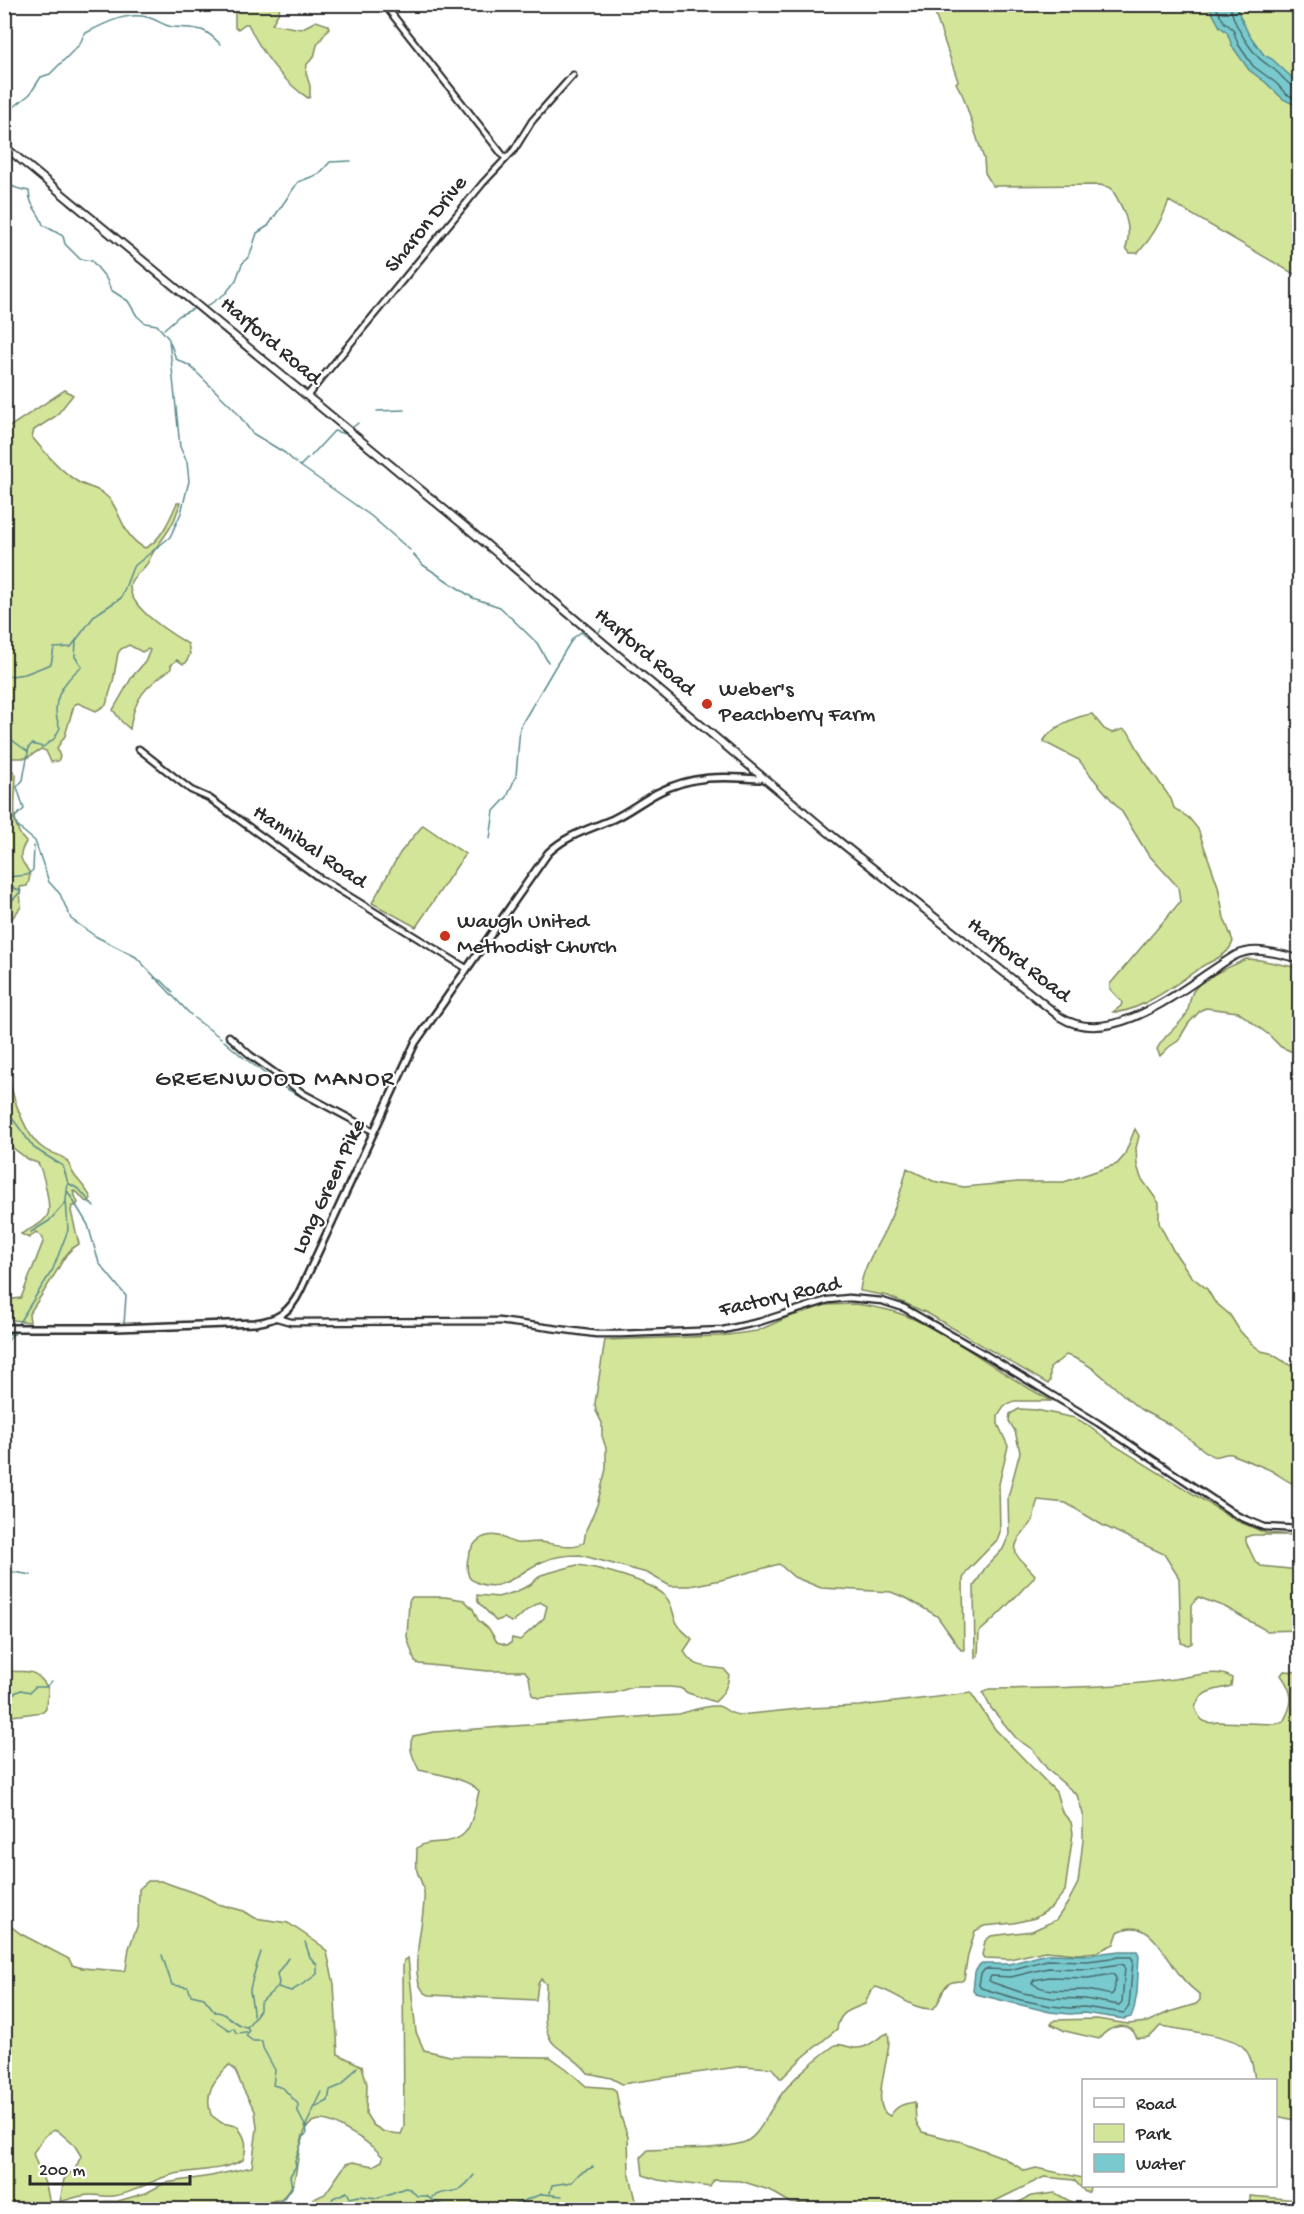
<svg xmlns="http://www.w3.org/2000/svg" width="1304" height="2214" viewBox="0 0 1304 2214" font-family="'Gochi Hand',sans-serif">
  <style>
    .green { fill: #d3e599; stroke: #7f8862; stroke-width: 1.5 }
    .water { fill: #78cace; stroke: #598a8d; stroke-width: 1.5 }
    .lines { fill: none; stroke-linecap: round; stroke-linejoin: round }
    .shore { stroke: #4a6b6c; stroke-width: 1.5 }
    .stream { stroke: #598a8d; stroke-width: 1.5 }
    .minor-casing { stroke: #2b2b2b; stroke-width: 9 }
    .tertiary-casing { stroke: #2b2b2b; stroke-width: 10 }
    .secondary-casing { stroke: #2b2b2b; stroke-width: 10 }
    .minor { stroke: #fff; stroke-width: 4.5 }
    .tertiary { stroke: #fff; stroke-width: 5 }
    .secondary { stroke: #fff; stroke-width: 6 }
    .poi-dot { fill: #c8321e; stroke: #fff; stroke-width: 2 }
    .labels { text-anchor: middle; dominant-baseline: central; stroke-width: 4.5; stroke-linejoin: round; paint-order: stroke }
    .street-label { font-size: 22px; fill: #2b2b2b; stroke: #fff }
    .poi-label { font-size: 22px; fill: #2b2b2b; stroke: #fff; text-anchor: start }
    .neighbourhood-label { font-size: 24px; letter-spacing: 1.5px; fill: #2b2b2b; stroke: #fff }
  </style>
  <rect width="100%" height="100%" fill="#fff"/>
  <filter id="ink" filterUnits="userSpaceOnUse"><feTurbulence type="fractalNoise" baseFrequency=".0167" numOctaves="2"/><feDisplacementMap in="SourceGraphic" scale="12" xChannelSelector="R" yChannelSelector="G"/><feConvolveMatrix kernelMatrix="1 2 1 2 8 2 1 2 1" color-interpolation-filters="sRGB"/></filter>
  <g filter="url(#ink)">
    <path class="green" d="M229,5H280L279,12L272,24L301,29L316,21L328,25L329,28L317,45L314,57L307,64L306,73L310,86V97L308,98C282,81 261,52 248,24H245L238,29L235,28V13Z
      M932,5H1299V277L1169,201C1162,220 1152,238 1138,253H1130L1126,248C1133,226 1123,207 1111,188L1100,185L993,186L985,173L984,159L963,96L956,83L958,81Z
      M65,390L73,395L56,416L34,430L32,437C45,453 61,471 78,482C86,487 97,488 104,494C121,506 120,536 145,548C160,542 170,519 176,505L177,503H180C174,525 168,531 156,548C152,553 150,560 146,565C142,571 134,575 131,582C123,605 172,634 188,644L190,654L186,663L183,664L177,660L171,665V669C146,686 134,697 130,729L122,722L113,710L132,677L145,662L150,650L148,649L142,652L129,645L121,649L118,653L113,682L106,705L96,711L78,703L74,705L65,736L57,748L60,757L58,761L51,762L46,751L41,749L27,758H5V430Z
      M1092,714L1104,729L1112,733L1123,729L1129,733L1144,760L1171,799L1174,808L1189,818L1198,829L1218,886L1224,918L1233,941C1229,956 1212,960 1201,967C1181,981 1137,1014 1113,1012L1121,1006L1122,1002L1110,989V984L1180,902L1178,887L1147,853L1122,812L1092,777L1079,760L1044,742V740C1054,726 1076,716 1092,714Z
      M5,761L16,775C16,797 9,826 26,842C10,868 38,863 27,886L20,887L21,907L5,927Z
      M423,825L465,854L416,927L372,903L400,853Z
      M1246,959L1260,960L1299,968V1045L1293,1052L1281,1047L1269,1035L1238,1012L1206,1008L1201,1010L1188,1024L1178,1041L1169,1047L1160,1056L1157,1049C1165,1033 1179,1027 1187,1013C1190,1006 1189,997 1194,990C1205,975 1229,968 1246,959Z
      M4,1064C12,1090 18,1119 35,1141C47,1155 56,1151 66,1160C70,1164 71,1171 75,1176C81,1184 86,1188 91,1198L89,1202L85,1201L77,1192L73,1191L78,1203L76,1206H72L71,1211L79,1244C64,1252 62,1264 53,1277C45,1290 37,1302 29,1314L30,1322L12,1320L10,1302L13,1299L21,1298L43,1242V1238L36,1232L29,1238L21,1234C29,1229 44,1224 48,1214C51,1204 43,1172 38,1163L29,1160L5,1142Z
      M1135,1129L1139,1136L1136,1148L1137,1165L1141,1178L1159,1203V1223L1173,1250L1191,1276L1207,1289L1214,1301L1230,1315L1240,1331L1251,1343L1261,1351L1270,1353L1290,1365L1299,1374V1486C1287,1482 1282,1477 1272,1471C1260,1465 1246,1461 1234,1455C1225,1450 1218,1461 1209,1454C1196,1445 1185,1435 1172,1426C1162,1420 1150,1415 1140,1409C1115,1391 1097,1364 1066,1355L1050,1368V1381L1048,1384L927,1313L888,1296L860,1291C862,1268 875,1250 885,1230C895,1210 902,1190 907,1168L933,1181L964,1187L1018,1182H1064L1117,1164L1124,1156Z
      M855,1304C871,1306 889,1309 904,1315C957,1336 1001,1376 1052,1401H1014L1004,1406L998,1415V1424L1008,1446L999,1484L1000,1532L997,1540L967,1571L963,1579L964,1650H961L937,1616L908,1599L891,1592L821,1588L794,1577L779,1564L721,1580L690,1586H670L647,1573L580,1555C568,1555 555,1556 544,1561C522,1569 503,1594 478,1583C473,1580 469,1580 468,1574C464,1554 476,1531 499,1536C505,1538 510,1542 516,1543C524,1544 532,1542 539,1542C552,1543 573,1550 584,1542L586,1530L597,1505L606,1469V1448L602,1436V1423L596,1411L595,1403L605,1340L720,1336L757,1331L786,1318L826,1305Z
      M1019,1409L1036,1410L1075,1418L1091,1427L1114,1445L1237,1521L1266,1533L1294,1535H1252L1246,1537V1542L1255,1561L1261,1566L1299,1570V1630L1267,1631L1225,1607L1198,1597L1192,1605V1643L1188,1645L1181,1643L1179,1578L1164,1554L1102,1525L1066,1503L1038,1500C1035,1506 1035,1513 1033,1519C1028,1529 1012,1541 1016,1553C1017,1559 1030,1568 1035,1575C1032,1582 1027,1584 1022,1590C1008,1605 995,1619 979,1632L978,1656L975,1658L974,1586L985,1568L1003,1549L1009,1535L1008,1497L1020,1452L1015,1431L1009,1421L1010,1414Z
      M577,1565C597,1567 653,1582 665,1596C673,1604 672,1613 676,1621C678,1628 687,1634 692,1639L684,1651C692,1668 708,1667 724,1669L729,1675C728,1686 723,1695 715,1702L688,1693L680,1688L669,1687H633L614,1693L538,1698L532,1695L529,1677L525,1671H488L419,1664L415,1662L407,1637L409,1601L412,1597H445L464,1600L473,1609L478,1620L489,1629L497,1642L507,1645L511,1643L512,1638L520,1640L544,1618L547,1606L540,1602L527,1610L515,1621L511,1622L504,1618L496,1621L478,1602L477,1595L498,1597L515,1592L530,1585L541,1575Z
      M4,1667C16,1678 28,1663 43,1681C45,1684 47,1686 48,1689C49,1695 45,1702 46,1709L43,1712L5,1717Z
      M1284,1671L1300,1672L1299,2121L1276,2116V2080H1255C1253,2068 1252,2055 1242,2046C1230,2035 1178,2029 1160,2026C1151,2036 1151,2039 1137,2038C1129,2019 1109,2026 1099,2039L1065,2031L1051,2024L1055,2020L1097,2019L1128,2024L1147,2022L1169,2012L1196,2004L1200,2000V1995C1193,1989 1185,1983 1180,1975C1164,1955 1149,1915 1118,1932L1114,1944L1097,1952L1078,1954L1045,1951L1010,1959L984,1958L982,1955L985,1941L991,1936L1032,1931L1056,1920L1067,1904L1078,1883L1083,1840V1814L1077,1795L1048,1770L1033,1750L1016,1738L991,1708L983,1693L989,1689C1051,1688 1113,1688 1174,1679C1190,1677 1218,1668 1232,1678L1231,1686C1214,1691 1201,1689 1195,1708C1200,1720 1204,1725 1218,1722L1275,1724L1283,1722C1294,1703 1294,1693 1281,1675Z
      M971,1693L995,1729L1056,1792L1062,1812L1071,1822L1073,1833L1065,1891L1051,1908L1035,1918L1014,1923L984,1926L975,1931L968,1955L964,1979L962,1981C937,1981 947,1996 933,2009C911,2010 896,1992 876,1987L870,1992L865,2004C850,2010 839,2012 837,2029L801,2059L782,2078H780L772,2068L743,2066L622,2084L611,2078L588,2073C579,2061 567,2055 555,2045C540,2031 546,2002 546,1984L541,1979L538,1984L536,2000L429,1995C403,1985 427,1915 424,1893C424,1886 419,1878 417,1871C416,1864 417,1855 417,1848C424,1842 431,1843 440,1842C473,1841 472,1818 479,1791C468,1778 435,1774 419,1770C414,1759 407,1748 413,1736L434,1732L679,1714C690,1711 706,1705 718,1706C727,1708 727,1714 740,1715L808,1708L860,1706Z
      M148,1881H161L203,1896L218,1904L244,1911L255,1918L288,1923L322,1946L327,1952L334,1984L338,2054L362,2066L367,2084L366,2114L373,2125L384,2132L401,2134L404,2127L403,1966L404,1960L408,1958L416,2032L424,2050L450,2056L550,2057L567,2069L586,2086L612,2088L616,2091L621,2117L628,2137L629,2171L638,2209H293L325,2194L346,2164L353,2162L373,2166L382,2161L383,2157C371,2143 357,2136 341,2127C297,2101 301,2154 294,2181C292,2189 286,2194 280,2200L257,2202L244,2210L63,2209L80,2202L118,2201L146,2193L165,2183L211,2176L252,2167L257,2128L255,2111L243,2089L235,2070L229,2065C213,2081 204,2093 211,2115L222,2123L237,2126C246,2138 248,2145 243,2160C220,2172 196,2169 171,2175C151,2180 135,2193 114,2196C107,2197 99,2195 91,2195C80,2195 70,2199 60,2202L64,2179L75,2169L81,2156L75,2146L57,2130C45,2131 40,2144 33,2153C39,2173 51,2189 49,2209H5V1922L21,1934L69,1959L72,1965L82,1968L123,1971L126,1969L129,1948L138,1924L139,1889Z
      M888,2033C894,2053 867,2107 890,2116C897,2105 903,2104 915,2102L916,2122L922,2132L962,2142L1002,2157L1025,2171L1036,2168L1083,2178L1084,2186H1090L1089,2192H1085L1074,2180L1044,2177L979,2209L829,2210L826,2206L791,2203L769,2190L741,2181L714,2180L710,2187L658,2180L643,2175L641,2157L648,2150C677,2148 718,2151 745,2142C757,2137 764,2121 771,2110C787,2082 809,2064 835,2045C843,2043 848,2048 855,2048C869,2049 877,2037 888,2033Z
      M1055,2193L1084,2209H1005L1031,2196Z
      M1250,2196L1299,2200V2209C1285,2210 1261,2212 1250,2201Z"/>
    <path class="water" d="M1208,5H1235L1248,33L1264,55L1272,59L1299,84V107L1283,99L1265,82L1249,70L1232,46L1227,32L1220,27Z
      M1119,1951H1137L1139,1955L1137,1993L1134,2009L1131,2017L1124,2019L1084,2013L1070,2014L1050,2012L976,1994L973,1991L975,1972L980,1964H1009L1047,1954L1088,1955Z"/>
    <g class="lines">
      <path class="shore" d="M1214,4L1224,22L1233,29L1238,44L1253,66L1276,83L1286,94L1300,101
        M1230,4C1232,22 1247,45 1259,58C1264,63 1272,67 1277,72C1284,78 1289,87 1300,88
        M1119,1957H1131L1133,1960L1129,2006L1124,2013L1084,2007L1070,2008L1051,2006L1021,2000L981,1988L979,1985L981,1974L985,1969L1010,1970L1047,1960L1088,1961Z
        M1120,1964L1124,1965L1125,1967L1122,2002L1119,2005L1085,1999L1052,1998L1023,1993L991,1982L989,1980L991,1976L1011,1977L1048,1968L1088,1969Z
        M1113,1974L1116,1978L1114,1992L1111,1995C1102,1993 1092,1990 1083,1990C1068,1990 1044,1993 1032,1983L1034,1980L1049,1977L1088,1978Z"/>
      <path class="stream" d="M4,115L30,94L41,77L50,74L80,44L84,34C103,24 125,12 147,17C156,19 164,26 173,27C197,29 202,25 220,44
        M4,173C8,188 15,188 29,191C30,209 39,210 43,225L63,236L65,244L80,259L92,261L106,278L111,290L128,301L137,316L145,323L157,325L168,338
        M206,307L226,293L236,280L242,264L250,255L257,233L268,226L298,182L319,174L330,162L351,161
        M164,329L180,315L193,309
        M170,342L176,359L190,366L235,410L252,433L285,453L296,463
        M377,411L404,410
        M352,428L358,423
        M311,456L334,431L346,434
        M299,465L371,516L410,550
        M301,465L308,458
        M413,554L423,565L473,598L500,607L537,643L548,662
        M598,633L601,629
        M76,641L75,657L82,666C62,683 49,702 60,728L54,739L43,747L32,744L29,747L23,780L17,787L24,809L14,818L17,826L35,841L49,882L60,894L71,919L95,936L136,957L191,1015
        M4,677L25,674L51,664L54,648L71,647L95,615L121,598L133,567L170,537L181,513L189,481L187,462L180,447L169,339
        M4,743L9,738L27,751
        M490,839L494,811L507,797L516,776L520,727L555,667L573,638L581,632L591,640
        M4,916L9,904L21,891L11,887L8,877L27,875L33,870L34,846
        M154,978L162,981L173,992
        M194,1018L221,1038
        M224,1041L244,1058
        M247,1060L276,1082
        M283,1087L306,1099
        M4,1107L34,1148L63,1166L68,1183L66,1199L68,1230L53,1269L18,1324
        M68,1183L80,1190L94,1207
        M68,1192L88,1225L99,1263L126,1296L124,1324
        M31,1232L49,1221L66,1202
        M4,1334H15
        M4,1345L13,1334
        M4,1575H10L14,1572L31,1575
        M4,1698L21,1690L30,1692L35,1687H46L52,1681
        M162,1955L172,1985L188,1987L191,1995L204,1998L215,2012C227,2011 233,2025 246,2027
        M278,1986L279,1983L277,1974L288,1958
        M277,1987L260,2003V2010L247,2027L249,2030L246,2036L253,2041H262L263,2048L275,2070L273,2085L283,2088L298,2104V2112L306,2128
        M278,1987L291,1991C301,1985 309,1981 317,1974V1965L310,1957L305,1942
        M253,2015C253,2006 251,1999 250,1991C250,1984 259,1959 261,1952
        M211,2018L229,2030L234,2028L236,2033L246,2032
        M316,2107L328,2101L330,2090L342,2085L357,2067
        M550,2193L552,2185L572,2182L580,2173L593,2167
        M432,2197C452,2186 455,2200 474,2175
        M131,2210L139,2208L143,2210
        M162,2210H169
        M177,2210H191
        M192,2210L208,2207L213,2210
        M276,2210L278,2205L292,2188L290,2176L296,2166L295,2161L304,2136L307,2133L306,2125L322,2092
        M320,2210L330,2205L333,2198L347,2192L350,2198L359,2196L378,2198L405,2188L410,2189L417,2196H426L437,2203L460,2210
        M504,2210L510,2206L542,2194L562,2196"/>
      <defs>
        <path id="minor" d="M384,4L505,158
          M307,396L483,183L514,150L532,121L573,75
          M139,749L191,790L209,798L318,877L466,968
          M229,1036L250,1055L304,1094L373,1131
          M277,1318L291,1322L499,1321L596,1334H620L723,1330L759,1322L828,1300L849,1298L882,1301L904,1308L986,1355L1098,1423L1238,1516L1264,1527L1300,1529"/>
        <path id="tertiary" d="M4,1328H117L255,1323C278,1320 290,1312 300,1291L415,1043L548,853C566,835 590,829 613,819C628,812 642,801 657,793C691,775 723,776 760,779L762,777"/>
        <path id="secondary" d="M4,146L473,533L835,838L1060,1017C1114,1051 1189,983 1234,956C1256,945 1277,954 1300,959"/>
      </defs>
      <use href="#minor" class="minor-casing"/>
      <use href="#tertiary" class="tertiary-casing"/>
      <use href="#secondary" class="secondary-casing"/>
      <use href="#minor" class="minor"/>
      <use href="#tertiary" class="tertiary"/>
      <use href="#secondary" class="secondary"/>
    </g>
  </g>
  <g class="poi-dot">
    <circle cx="707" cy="704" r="6"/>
    <circle cx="445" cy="936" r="6"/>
  </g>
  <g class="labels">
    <g class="street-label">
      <text transform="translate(427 225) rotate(-51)">Sharon Drive</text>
      <text transform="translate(270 342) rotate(40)">Harford Road</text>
      <text transform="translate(644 653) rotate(40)">Harford Road</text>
      <text transform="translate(309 848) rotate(34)">Hannibal Road</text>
      <text transform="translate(1018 961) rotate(38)">Harford Road</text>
      <text transform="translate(330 1187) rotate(-65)">Long Green Pike</text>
      <text transform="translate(780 1298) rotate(-13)">Factory Road</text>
    </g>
    <g class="poi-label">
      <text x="719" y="691">Weber's<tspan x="719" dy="25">Peachberry Farm</tspan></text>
      <text x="457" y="923">Waugh United<tspan x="457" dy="25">Methodist Church</tspan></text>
    </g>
    <g class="neighbourhood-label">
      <text x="275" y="1080">GREENWOOD MANOR</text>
    </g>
  </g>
  <rect width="1304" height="2214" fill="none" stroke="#fff" stroke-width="24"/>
  <rect x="12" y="12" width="1280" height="2190" fill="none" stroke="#2b2b2b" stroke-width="2" filter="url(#ink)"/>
  <rect x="1082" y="2079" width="195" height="108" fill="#ffffff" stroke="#aaaaaa" stroke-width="1.5"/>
  <rect x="1094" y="2098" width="30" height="9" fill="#ffffff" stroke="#aaaaaa" stroke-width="1.5"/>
  <text x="1136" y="2109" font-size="18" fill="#2b2b2b">Road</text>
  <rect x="1094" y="2124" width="30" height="18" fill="#d3e599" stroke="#aaaaaa" stroke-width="1.5"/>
  <text x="1136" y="2139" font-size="18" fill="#2b2b2b">Park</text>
  <rect x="1094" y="2154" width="30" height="18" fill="#78cace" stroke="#aaaaaa" stroke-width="1.5"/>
  <text x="1136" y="2169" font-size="18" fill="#2b2b2b">Water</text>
  <path d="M30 2175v9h160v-9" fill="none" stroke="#2b2b2b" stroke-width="3"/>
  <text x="39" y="2175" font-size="18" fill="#2b2b2b" stroke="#ffffff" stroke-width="4.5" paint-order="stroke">200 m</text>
</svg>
